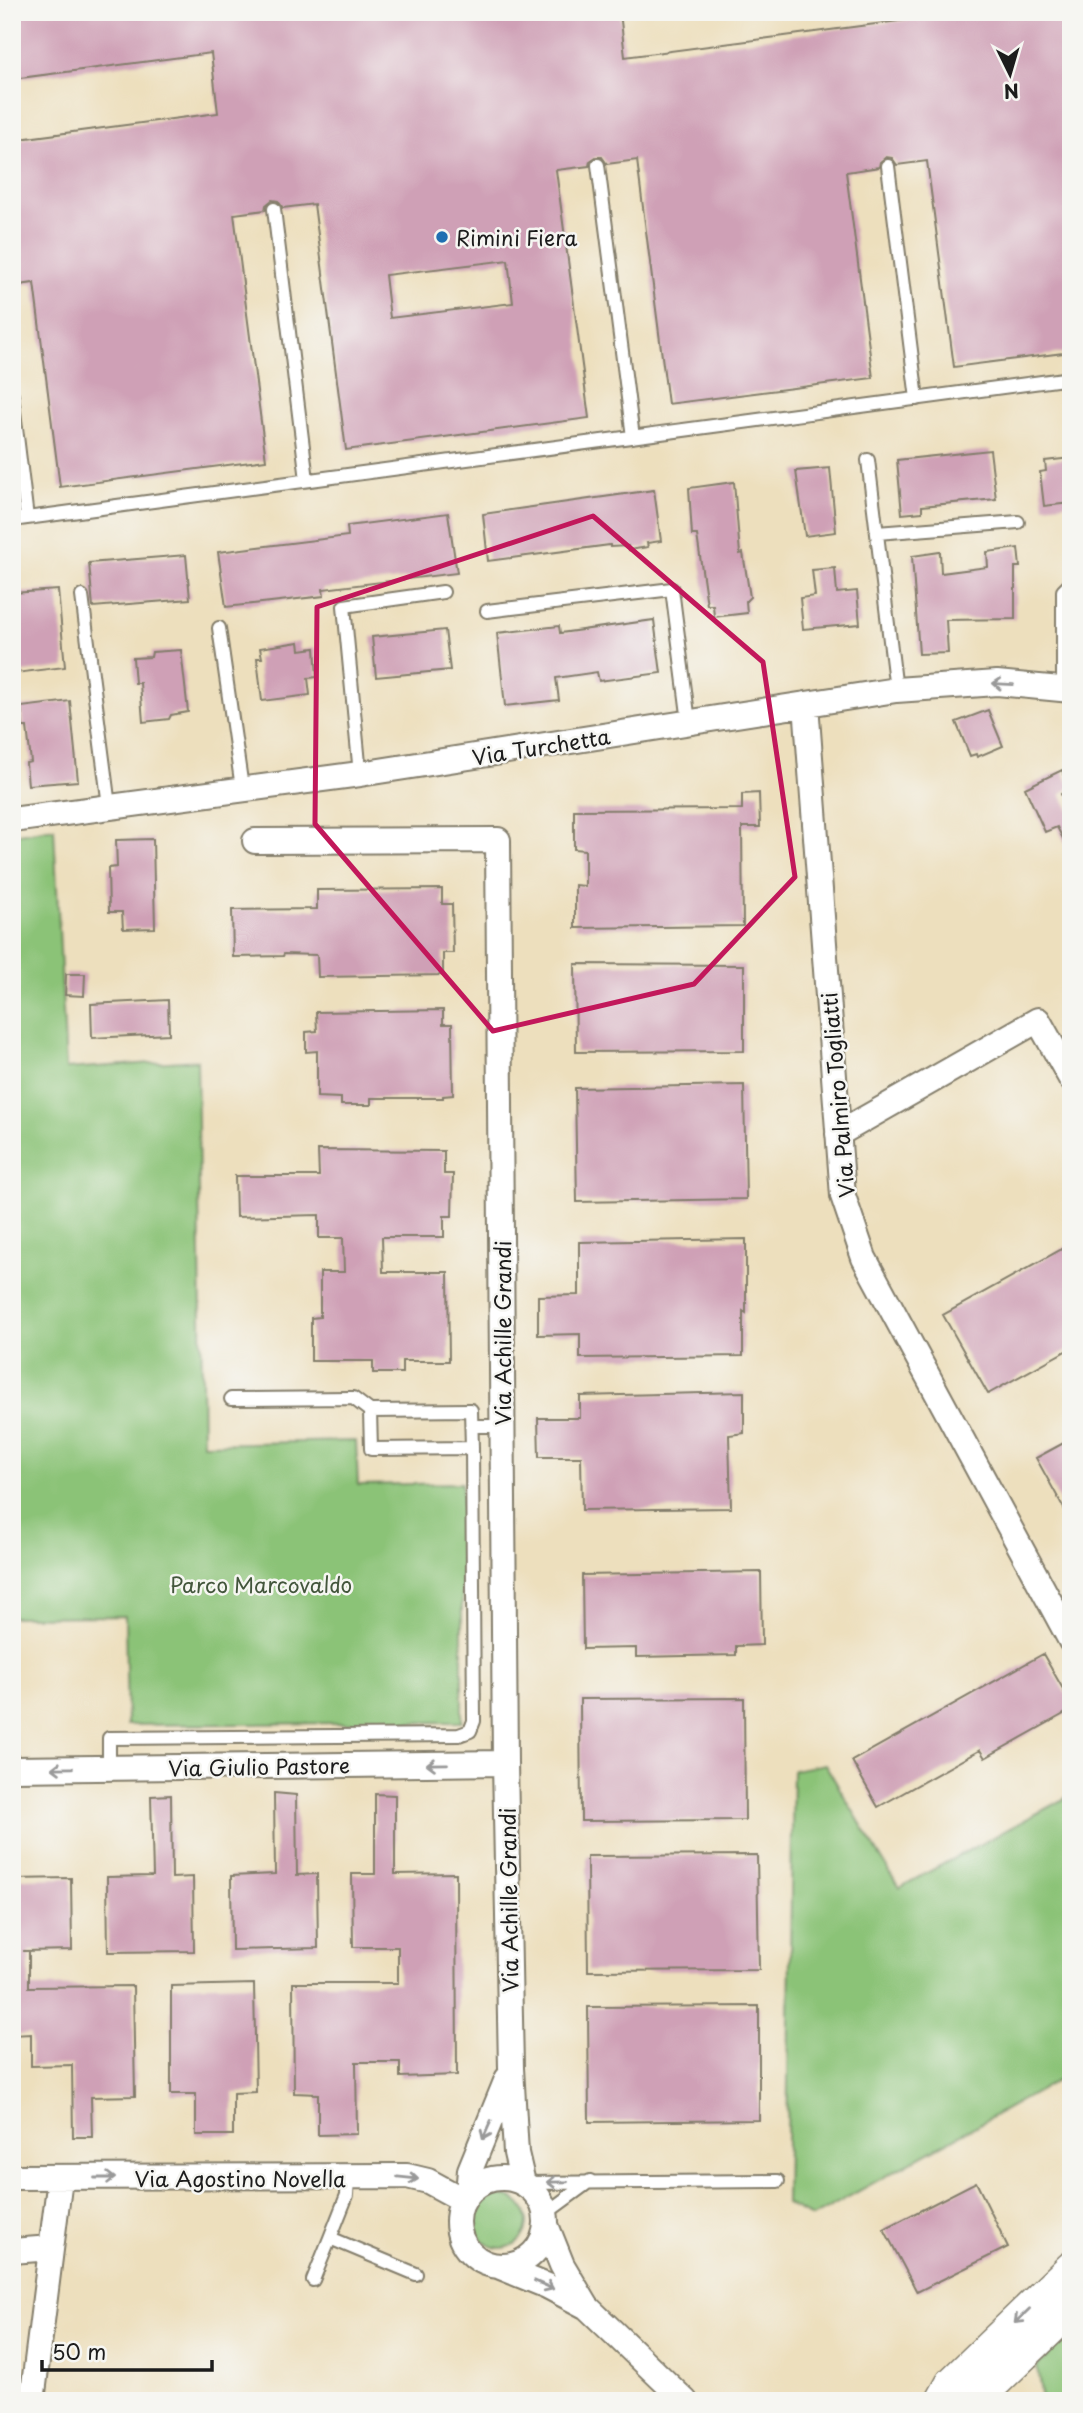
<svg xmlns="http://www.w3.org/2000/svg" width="1083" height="2413" viewBox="0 0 1083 2413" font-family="'Playpen Sans',sans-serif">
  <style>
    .green { fill: #8bc377; stroke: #54704a; stroke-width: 2 }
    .building { fill: #cfa0b6; fill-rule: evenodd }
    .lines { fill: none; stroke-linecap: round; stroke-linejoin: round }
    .service-casing { stroke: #847e6c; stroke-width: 16 }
    .minor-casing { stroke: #847e6c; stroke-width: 28 }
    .tertiary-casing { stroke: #847e6c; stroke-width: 35 }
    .service { stroke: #fff; stroke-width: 12 }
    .minor { stroke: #fff; stroke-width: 24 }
    .tertiary { stroke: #fff; stroke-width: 32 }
    .oneway { stroke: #999 }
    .marked { fill: none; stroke: #c2185b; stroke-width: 5; stroke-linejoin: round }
    .poi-dot { fill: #1f6fb2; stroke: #f6f6f2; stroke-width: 2.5 }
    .labels { text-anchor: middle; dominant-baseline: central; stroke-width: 5; stroke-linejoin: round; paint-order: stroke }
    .poi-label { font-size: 21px; fill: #1c1c1c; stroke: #f6f6f2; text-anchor: start }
    .street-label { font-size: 21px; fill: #1c1c1c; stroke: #f6f6f2 }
    .park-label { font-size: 21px; fill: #43563c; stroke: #f6f6f2 }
  </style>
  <rect width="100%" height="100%" fill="#f6f6f2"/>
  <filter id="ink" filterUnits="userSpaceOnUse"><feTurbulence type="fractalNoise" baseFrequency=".0143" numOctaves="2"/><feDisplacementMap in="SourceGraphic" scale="14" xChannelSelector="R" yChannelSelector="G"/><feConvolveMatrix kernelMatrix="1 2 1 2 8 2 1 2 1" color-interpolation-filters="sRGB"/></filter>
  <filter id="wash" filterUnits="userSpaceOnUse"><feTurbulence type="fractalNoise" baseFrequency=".00686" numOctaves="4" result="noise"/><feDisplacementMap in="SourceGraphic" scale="28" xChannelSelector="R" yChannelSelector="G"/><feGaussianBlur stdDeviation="1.57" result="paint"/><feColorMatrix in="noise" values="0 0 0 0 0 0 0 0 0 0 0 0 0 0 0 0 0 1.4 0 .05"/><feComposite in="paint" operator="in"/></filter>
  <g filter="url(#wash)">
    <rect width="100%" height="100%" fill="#eddfbd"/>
    <path class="green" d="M54,828L66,1069L197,1060L203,1444L356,1441L358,1485L462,1483V1722L127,1725L125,1616L12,1617V835Z
      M825,1764L899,1888L1071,1795V2073L812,2217L786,2204L793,1770Z
      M475 2222a26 26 0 1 1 52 0a26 26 0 1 1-52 0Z
      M1071,2335V2401H1042L1037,2366Z"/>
    <g id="blocks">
      <path class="building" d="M12,12H620L625,57L967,12H1071V352L954,367L927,161L897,165L892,158L886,157L880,162L879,167L846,172L873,378L668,404L637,160L607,164L602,157H596L590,161L589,166L556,170L589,418L346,450L314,204L283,208L278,201L272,200L266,205L265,210L234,214L266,460L60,487L34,283L12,286V140L218,113L211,53L12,79ZM508,260L513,303L390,318L385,275Z
        M990,450L996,499L922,506V512L902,514L897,460Z
        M1071,458V503L1044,506L1040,472L1046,471L1045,461Z
        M830,468L836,532L805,536L796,471Z
        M734,482L740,554L743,553L750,597L746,601L747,613L714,617L713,605H707L697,535H692L689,488Z
        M654,490L661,541L647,543L648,547L629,550L628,546L610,547V545L488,561L483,514Z
        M448,513L457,573L323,589L324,596L226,607L218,552L348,536L347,526Z
        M1018,548L1020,567H1015V619L946,620L948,653L919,654L912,556L940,552L941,573L988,567L987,552Z
        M186,555L190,599L93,607L89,563Z
        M835,568L837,593L857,591L860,624L803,629L800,598L815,596L812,570Z
        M58,590L65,667L16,673L12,593Z
        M654,620L661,673L599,681L597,672L556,678L559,700L505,706L497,633L559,626L560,633Z
        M445,630L450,670L376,677L372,637Z
        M299,642L300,650L315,648L317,677L308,678L310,695L262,701L257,658H262L260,648Z
        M181,650L188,712L171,715L169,719L143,722L140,683H135L133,658L151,657L152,652Z
        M70,701L78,781L28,785L26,763L31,762L27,727H23L21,707Z
        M988,710L1003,746L977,757L976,754L970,756L956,722Z
        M1062,770L1071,787L1061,794L1071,814V854L1057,827L1045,832L1025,788Z
        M759,793L760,827H742L743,926L575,928V885L585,886V850L574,849V810L742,809V794Z
        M153,839L155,928L123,929L122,912H109L108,868L117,867L116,840Z
        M442,889V904H452L453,953H443V975L318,977L317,955L284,954L283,956L233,957L232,910L317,909V890Z
        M575,964L744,965V1051L576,1052Z
        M66,974H85L84,996L65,995Z
        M168,1000L169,1034L92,1038L91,1004Z
        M443,1010V1024H452L453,1095L443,1096V1098H371V1105H341V1098L317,1097V1051L306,1052V1032L317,1031L316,1012Z
        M744,1085L746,1199L577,1202L575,1088Z
        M318,1150L444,1151V1174H453L452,1216H444V1237H382L383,1272H448L449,1361H402V1373H373V1361H311V1318L320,1317V1272H344L343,1238H319V1215L236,1217L235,1176H319Z
        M746,1239V1313L743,1311V1356L580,1358V1334L538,1335V1296L579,1295V1242Z
        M1071,1244V1348L988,1394L943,1315Z
        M744,1392V1433L729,1435L731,1508L582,1510L581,1457H539L538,1418H580V1396Z
        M1071,1439V1521L1036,1458Z
        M761,1572L762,1645L736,1646V1655L636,1657V1648L583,1649L582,1575Z
        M1043,1654L1071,1703V1710L985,1758L980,1750L878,1807L852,1761Z
        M744,1698L745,1820L581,1821L580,1699Z
        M274,1793L296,1795L297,1875L317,1874L318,1948L232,1950L231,1876L275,1874Z
        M375,1794L395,1795V1874L456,1873L457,2075L400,2077V2062H356L357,2134L318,2135V2094L294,2093L293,1983H398V1947H353L352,1874H375Z
        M171,1795L172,1878L193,1877L194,1951L108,1952L107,1877L153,1876L151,1796Z
        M757,1855L759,1970L588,1971L587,1856Z
        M71,1878L72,1950L23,1951H29V1987L133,1986L135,2096L91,2097L92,2137H73L72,2065L31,2066V2034L12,2035V1879Z
        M254,1984L256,2092L233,2093V2135H196V2094H171V1986Z
        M759,2006V2120L589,2122L588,2007Z
        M976,2182L1008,2247L917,2292L884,2229Z"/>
    </g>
  </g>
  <g filter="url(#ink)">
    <use href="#blocks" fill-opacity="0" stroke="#847e6c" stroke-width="2"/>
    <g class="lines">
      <defs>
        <path id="service" d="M598,165L633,437
          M888,166L917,399
          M274,209L307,480
          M12,395L27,518
          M868,460L896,690
          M12,520L1071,378
          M877,533L1018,522
          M82,596L109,806
          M487,611L672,589L689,722
          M219,628L242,788
          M1063,690V591L1071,583
          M360,774L344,606L443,592
          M231,1399L353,1398L370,1411
          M472,1426H503
          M109,1768V1738L459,1735L470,1731L474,1721L472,1448L471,1410L370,1411L371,1449L472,1448
          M348,2177L347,2195L330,2238L416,2274
          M523,2183L778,2181
          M545,2214L590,2181
          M313,2280L330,2238"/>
        <path id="minor" d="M806,704L843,1196L864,1258L1071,1641
          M12,820L360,774L896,690L997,683L1071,690
          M255,841L498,840L505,1763L511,2068L516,2153L523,2183
          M838,1134L1038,1020L1071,1079
          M12,1769L505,1763
          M12,2177L407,2176L428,2181L463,2200
          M458 2222a44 44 0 1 1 88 0a44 44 0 1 1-88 0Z
          M468,2193L470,2170L507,2079
          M546,2225L562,2265L587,2307
          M12,2251L51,2248
          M498,2266L547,2286L587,2307L685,2401
          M32,2401L60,2178"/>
        <path id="tertiary" d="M942,2401L952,2383L1071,2268
          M975,2401L1071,2309"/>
      </defs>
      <use href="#service" class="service-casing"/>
      <use href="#minor" class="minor-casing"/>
      <use href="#tertiary" class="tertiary-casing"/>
      <use href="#service" class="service"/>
      <use href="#minor" class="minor"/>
      <use href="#tertiary" class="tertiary"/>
    </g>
    <defs><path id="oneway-shaft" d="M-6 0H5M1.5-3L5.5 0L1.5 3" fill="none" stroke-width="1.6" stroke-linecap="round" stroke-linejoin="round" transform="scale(1.75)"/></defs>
    <g class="oneway">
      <use href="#oneway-shaft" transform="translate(1003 684) rotate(-177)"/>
      <use href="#oneway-shaft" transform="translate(437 1764) rotate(179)"/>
      <use href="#oneway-shaft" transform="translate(62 1768) rotate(179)"/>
      <use href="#oneway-shaft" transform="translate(487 2130) rotate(114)"/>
      <use href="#oneway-shaft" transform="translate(105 2178)"/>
      <use href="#oneway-shaft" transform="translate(408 2178) rotate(6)"/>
      <use href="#oneway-shaft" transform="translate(557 2182) rotate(179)"/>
      <use href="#oneway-shaft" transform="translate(544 2285) rotate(24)"/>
      <use href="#oneway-shaft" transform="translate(1022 2316) rotate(136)"/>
    </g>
  </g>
  <path class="marked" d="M593,516L763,662L795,877L694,984L493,1031L315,824L317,607Z"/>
  <circle class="poi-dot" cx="442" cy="237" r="7"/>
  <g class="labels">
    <g class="poi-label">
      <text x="456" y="237">Rimini Fiera</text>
    </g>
    <g class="street-label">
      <text transform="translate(541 746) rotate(-9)">Via Turchetta</text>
      <text transform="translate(837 1095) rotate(-95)">Via Palmiro Togliatti</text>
      <text transform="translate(502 1333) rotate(-90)">Via Achille Grandi</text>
      <text transform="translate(259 1766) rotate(-1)">Via Giulio Pastore</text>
      <text transform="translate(508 1900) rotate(-91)">Via Achille Grandi</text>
      <text x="240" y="2178">Via Agostino Novella</text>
    </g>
    <g class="park-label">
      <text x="261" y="1584">Parco Marcovaldo</text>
    </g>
  </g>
  <rect width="1083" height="2413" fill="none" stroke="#f6f6f2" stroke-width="42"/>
  <g transform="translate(1010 74) rotate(175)" stroke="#f6f6f2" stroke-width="5" paint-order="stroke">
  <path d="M0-5L12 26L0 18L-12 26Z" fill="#1c1c1c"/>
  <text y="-10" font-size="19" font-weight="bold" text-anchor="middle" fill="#1c1c1c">N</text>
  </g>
  <path d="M42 2360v10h170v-10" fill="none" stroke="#1c1c1c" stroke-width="3.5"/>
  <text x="52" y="2360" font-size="21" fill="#1c1c1c" stroke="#f6f6f2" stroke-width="5" paint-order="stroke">50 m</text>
</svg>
